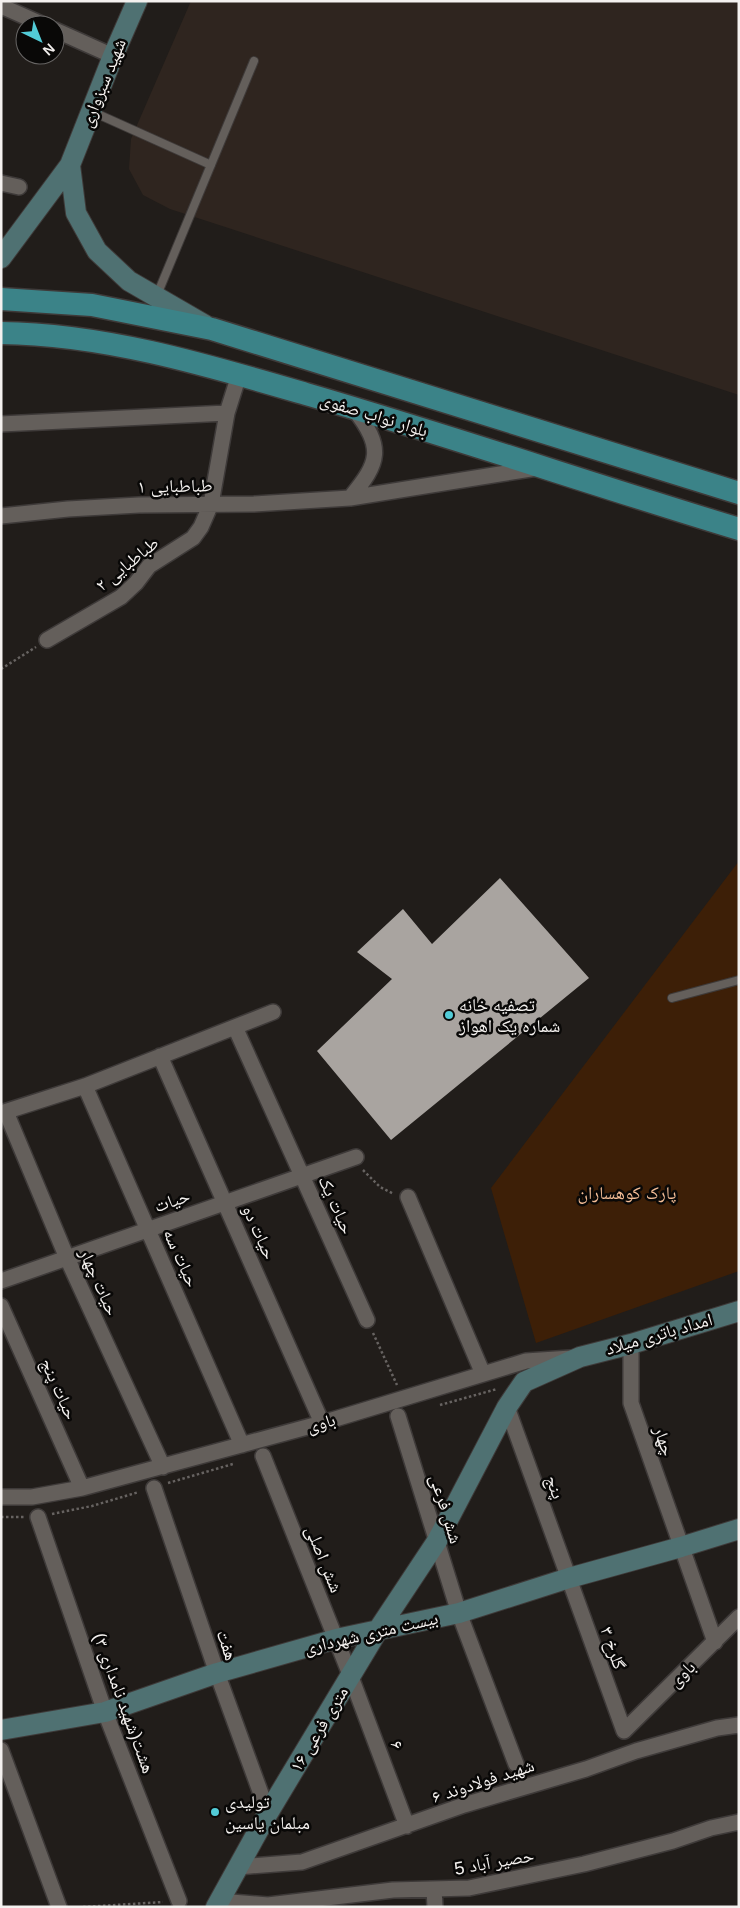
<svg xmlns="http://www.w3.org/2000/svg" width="740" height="1908" viewBox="0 0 740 1908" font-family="Helvetica,'Noto Naskh Arabic',sans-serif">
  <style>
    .built { fill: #2f251f }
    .green { fill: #3d1f07 }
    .building { fill: #a9a4a0 }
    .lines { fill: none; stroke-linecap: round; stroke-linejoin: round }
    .lane-casing { stroke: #3e3a39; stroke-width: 10 }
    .street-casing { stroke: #3e3a39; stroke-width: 18 }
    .secondary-casing { stroke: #3e3a39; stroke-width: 22 }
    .primary-casing { stroke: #3e3a39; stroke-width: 25 }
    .path { stroke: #676361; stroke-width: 2.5; stroke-dasharray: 2.5 2.5; stroke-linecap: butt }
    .lane { stroke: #645f5b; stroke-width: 8 }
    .street { stroke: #645f5b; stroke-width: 15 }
    .secondary { stroke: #4f7172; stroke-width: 20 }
    .primary { stroke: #3b8388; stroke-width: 22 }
    .poi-dot { fill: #52cbd7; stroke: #090807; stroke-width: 2 }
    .labels { text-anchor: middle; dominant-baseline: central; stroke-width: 5; stroke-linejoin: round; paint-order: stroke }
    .street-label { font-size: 18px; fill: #f4f1ef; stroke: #090807 }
    .poi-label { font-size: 18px; fill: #f4f1ef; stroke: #090807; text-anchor: start }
    .park-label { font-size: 18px; fill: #f4bd96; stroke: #090807 }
  </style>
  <rect width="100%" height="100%" fill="#211d1a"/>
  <path class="built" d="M191,1H739V395L170,209L143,195L129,169L131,139Z"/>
  <path class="green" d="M739,861V1271L536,1343L491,1188Z"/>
  <path class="building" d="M500,878L589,978L391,1140L317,1051L392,979L357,952L403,909L432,944Z"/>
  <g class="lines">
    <defs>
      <path id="lane" d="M93,112L211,165
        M157,295L254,61
        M672,998L739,980"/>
      <path id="street" d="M1,6L44,25
        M55,30L113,56
        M1,183L19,187
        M1,424L227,413L239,375
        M350,498C380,462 384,448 354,409
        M1,516L68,509L139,505L254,504L350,498L537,468
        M47,640L121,597L136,583L149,566L193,538L201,527L211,504L227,413
        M235,1027L367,1320
        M160,1056L322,1423
        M85,1086L242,1445
        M6,1112L67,1258L163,1467
        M1,1113L85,1086L273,1012
        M408,1197L483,1374
        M1,1281L356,1157
        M1,1306L82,1488
        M631,1344V1403L715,1642
        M507,1407L624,1731L739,1617
        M398,1416L459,1613L516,1764
        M263,1456L351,1677L407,1826
        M154,1488L217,1673L268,1813
        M1,1497H32L82,1488L322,1423L526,1361L571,1358
        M38,1517L105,1712L179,1901
        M1,1750L59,1907
        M238,1867L302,1862L464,1805L586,1769L636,1751L717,1728L739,1725
        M434,1889L435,1907
        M219,1901L268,1905L393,1890L469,1888L584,1864L673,1841L711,1828L739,1822"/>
      <path id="secondary" d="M70,165L76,213L97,251L129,281L205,325
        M1,258L70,165L113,56L137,1
        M1,1730L105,1712L217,1673L336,1639L459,1613L569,1578L681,1547L739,1529
        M216,1907L268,1813L378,1630L437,1541L507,1407L524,1382L580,1357L631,1344L739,1311"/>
      <path id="primary" d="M1,299L92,305L212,329L739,493
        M1,333C104,334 207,365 306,394C451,436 594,485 739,529"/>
    </defs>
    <use href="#lane" class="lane-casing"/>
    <use href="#street" class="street-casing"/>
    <use href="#secondary" class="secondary-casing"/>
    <use href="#primary" class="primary-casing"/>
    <path class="path" d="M1,669L36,647
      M363,1170L380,1187L394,1194
      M373,1333L397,1385
      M440,1405L497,1389
      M168,1483L233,1464
      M52,1514L92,1506L139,1492
      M1,1517H25
      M83,1907L163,1902"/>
    <use href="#lane" class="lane"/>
    <use href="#street" class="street"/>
    <use href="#secondary" class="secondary"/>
    <use href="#primary" class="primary"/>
  </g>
  <g class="poi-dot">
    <circle cx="449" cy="1015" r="5"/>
    <circle cx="215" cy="1812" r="5"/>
  </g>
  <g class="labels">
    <g class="street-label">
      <text transform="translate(103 83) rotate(-68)">شهید سبزواری</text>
      <text transform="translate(374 415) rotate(17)">بلوار نواب صفوی</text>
      <text transform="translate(175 486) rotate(-1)">طباطبایی ۱</text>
      <text transform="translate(127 564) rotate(-39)">طباطبایی ۲</text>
      <text transform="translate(172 1201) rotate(-19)">حیات</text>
      <text transform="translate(336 1205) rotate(66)">حیات یک</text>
      <text transform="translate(259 1232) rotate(66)">حیات دو</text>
      <text transform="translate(181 1258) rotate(66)">حیات سه</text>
      <text transform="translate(99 1282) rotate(66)">حیات چهار</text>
      <text transform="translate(659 1334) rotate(-16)">امداد باتری میلاد</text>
      <text transform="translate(59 1389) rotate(66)">حیات پنج</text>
      <text transform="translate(321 1423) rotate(-16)">باوی</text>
      <text transform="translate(664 1441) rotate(71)">چهار</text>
      <text transform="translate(555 1487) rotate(71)">پنج</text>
      <text transform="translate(446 1509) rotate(73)">شش فرعی</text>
      <text transform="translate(324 1559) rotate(68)">شش اصلی</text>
      <text transform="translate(371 1633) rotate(-13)">بیست متری شهرداری</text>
      <text transform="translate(227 1645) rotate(71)">هفت</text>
      <text transform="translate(613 1648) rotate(71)">گلرخ ۳</text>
      <text transform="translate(682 1674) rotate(-44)">باوی</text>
      <text transform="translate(124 1703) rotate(70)">هشت(شهید نامداری ۳)</text>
      <text transform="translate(319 1729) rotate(-59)">۱۶ متری فرعی</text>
      <text transform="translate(397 1745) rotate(70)">۶</text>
      <text transform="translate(483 1781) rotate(-18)">شهید فولادوند ۶</text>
      <text transform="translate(494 1862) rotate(-10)">حصیر آباد 5</text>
    </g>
    <g class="poi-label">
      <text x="459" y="1005">تصفیه خانه<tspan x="459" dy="21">شماره یک اهواز</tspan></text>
      <text x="225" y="1802">تولیدی<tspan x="225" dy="21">مبلمان یاسین</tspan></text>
    </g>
    <g class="park-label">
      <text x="627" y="1193">پارک کوهساران</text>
    </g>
  </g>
  <rect width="740" height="1908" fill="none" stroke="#f4f1ef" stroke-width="5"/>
  <g transform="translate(40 40) rotate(137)"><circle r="24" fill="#090807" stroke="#676564"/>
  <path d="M0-4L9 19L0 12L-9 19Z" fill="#52cbd7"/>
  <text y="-8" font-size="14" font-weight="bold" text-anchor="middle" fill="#f4f1ef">N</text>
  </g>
</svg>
